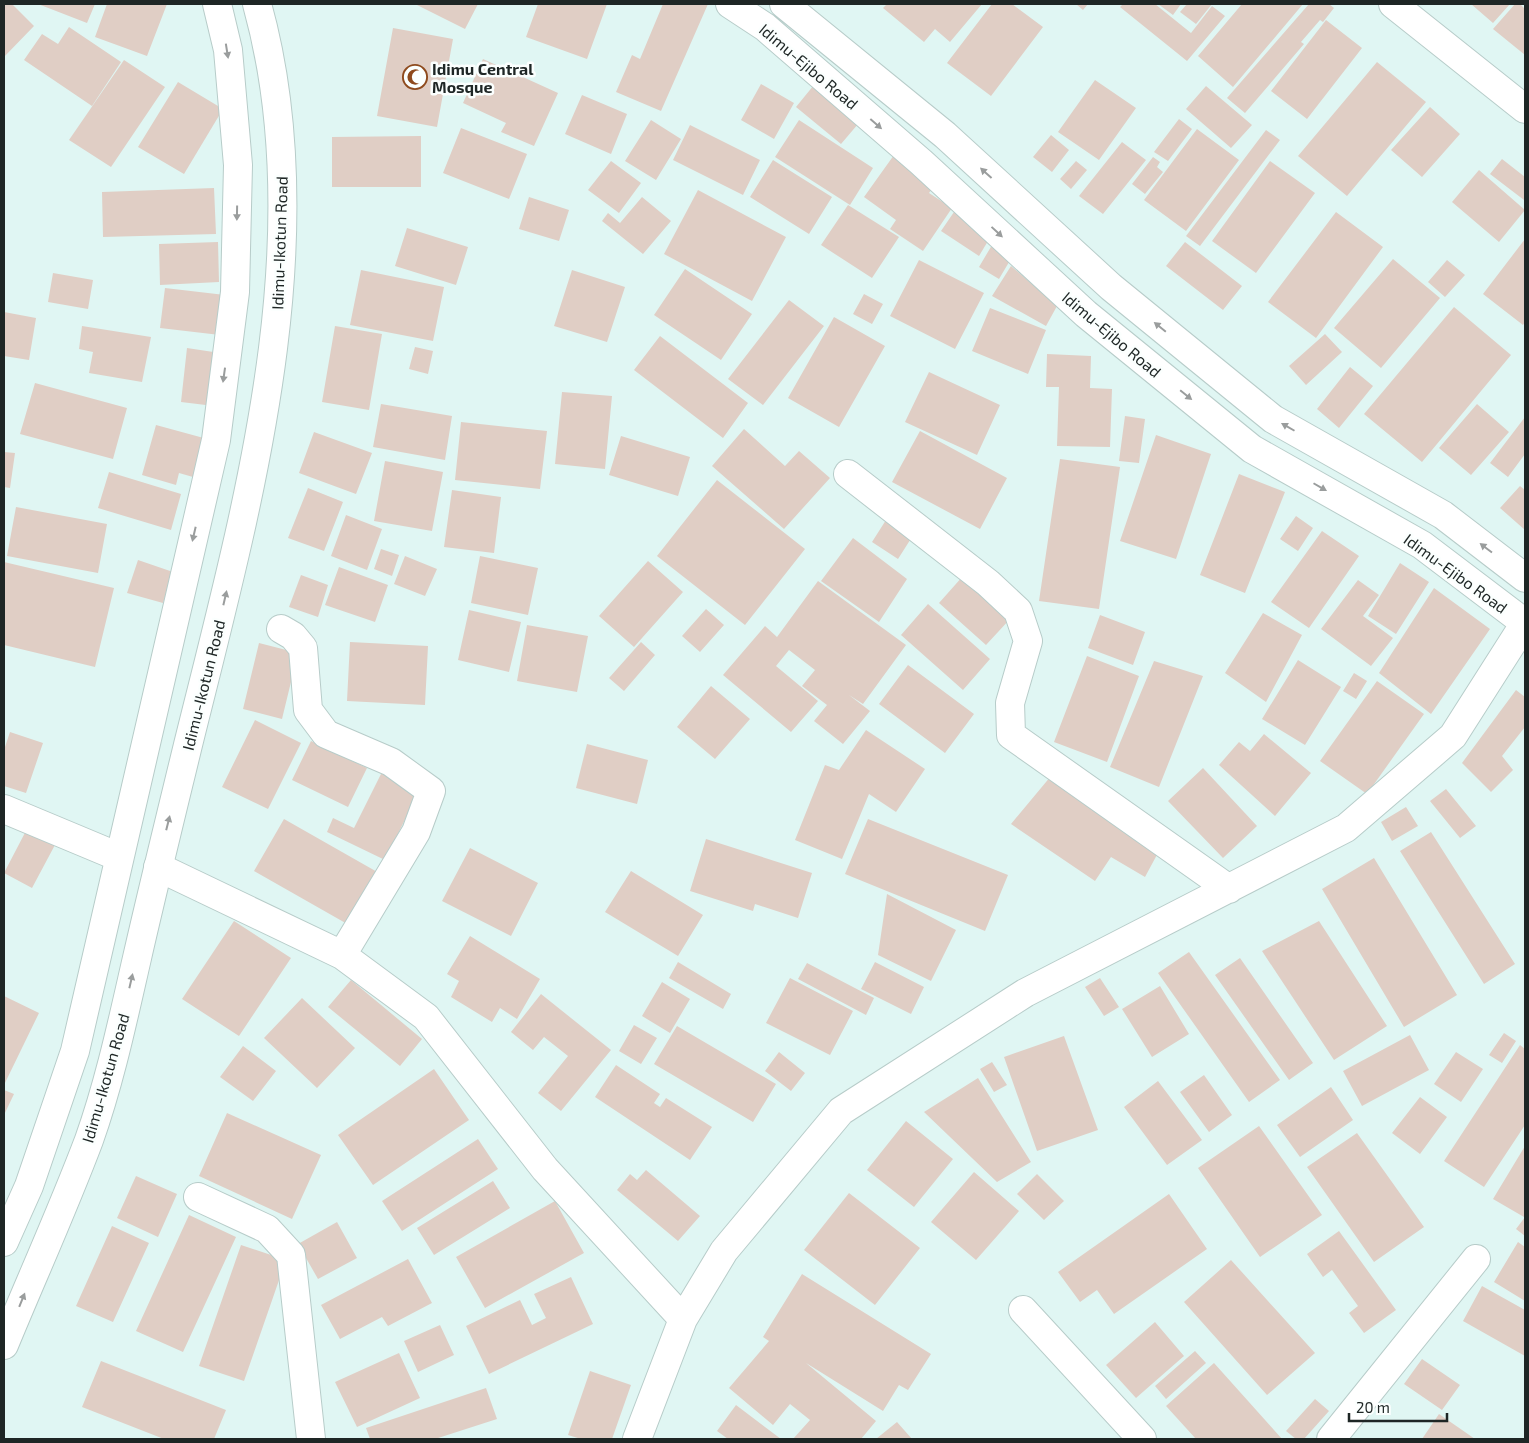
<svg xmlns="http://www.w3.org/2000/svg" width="1529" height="1443" viewBox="0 0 1529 1443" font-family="'Exo 2',sans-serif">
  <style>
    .building { fill: #e0cec5 }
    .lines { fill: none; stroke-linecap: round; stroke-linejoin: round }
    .minor-casing { stroke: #b7ccc9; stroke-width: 30 }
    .secondary-casing { stroke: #b7ccc9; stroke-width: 30 }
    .primary-casing { stroke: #b7ccc9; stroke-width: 30 }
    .minor { stroke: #fff; stroke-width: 28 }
    .secondary { stroke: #fff; stroke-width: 28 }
    .primary { stroke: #fff; stroke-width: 28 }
    .oneway { fill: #9a9d9d }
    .labels { text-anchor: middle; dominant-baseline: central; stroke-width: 5; stroke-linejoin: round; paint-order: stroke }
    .street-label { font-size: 16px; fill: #1e2625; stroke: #fbfffe }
    .poi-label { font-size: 16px; font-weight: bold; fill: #1e2625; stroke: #fbfffe; text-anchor: start }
  </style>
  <rect width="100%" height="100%" fill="#e0f6f3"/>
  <path class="building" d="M4,4H12L34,26L4,57Z
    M38,4H95L87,23Z
    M107,4H167L147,56L95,37Z
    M415,4H478L465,29Z
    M538,4H607L587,59L526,37Z
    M663,4H708L661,111L616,92L632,55L640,59Z
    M887,4H982L950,42L935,29L924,42L883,8Z
    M992,4H1012L1043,27L991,96L947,63Z
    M1076,4H1088L1083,10Z
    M1123,4H1155L1191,33L1212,6L1225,16L1187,61L1120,7Z
    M1158,4H1181L1173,15Z
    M1187,4H1212L1196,24L1180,12Z
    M1242,4H1303L1233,87L1198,56Z
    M1309,4H1329L1334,8L1323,22L1320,20L1301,42L1304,44L1245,113L1227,98Z
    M1471,4H1510L1493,23Z
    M1515,4H1520L1525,9V55L1493,29Z
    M1326,20L1362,48L1307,119L1271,91Z
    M69,27L121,62L92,106L24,60L42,34L58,44Z
    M393,28L453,39L437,127L377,116Z
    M483,59L558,93L534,146L501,132L506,123L463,103Z
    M124,60L165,87L111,167L69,140Z
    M1377,62L1426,102L1347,196L1298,156Z
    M818,80L864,117L841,144L796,107Z
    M1095,80L1136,108L1099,160L1058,132Z
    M178,82L223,109L184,174L138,147Z
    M761,84L794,103L774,139L741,120Z
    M1206,86L1252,125L1231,148L1186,109Z
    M582,95L627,114L611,154L565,134Z
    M1430,107L1460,134L1422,177L1391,150Z
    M1179,119L1192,129L1168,161L1154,152Z
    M651,120L681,139L656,180L625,161Z
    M799,120L873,168L850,205L775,157Z
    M690,125L760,160L743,195L673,160Z
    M461,128L527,154L509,199L443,173Z
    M1197,129L1239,160L1186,231L1144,200Z
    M1266,130L1280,140L1200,246L1186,236Z
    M1051,135L1069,150L1052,172L1033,157Z
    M421,136V187H332V137Z
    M1122,142L1146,160L1103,214L1079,196Z
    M894,155L936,183L929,193L952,208L923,251L890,229L896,220L864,197Z
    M1153,157L1160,162L1157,167L1163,172L1145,194L1132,184Z
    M1502,159L1525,177L1524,200L1490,174Z
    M773,160L832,197L809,234L750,197Z
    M611,161L641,183L619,213L588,190Z
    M1076,161L1087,170L1071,189L1060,179Z
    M1270,161L1315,193L1256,273L1212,241Z
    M1479,170L1525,210L1499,242L1452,202Z
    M214,188L216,234L103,237L102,192Z
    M698,190L786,237L752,301L664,254Z
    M529,197L569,210L559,241L519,229Z
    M642,197L671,221L643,254L602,221L608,213L620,223Z
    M848,205L899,237L872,278L821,245Z
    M954,212L991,236L979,256L941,231Z
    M1336,212L1383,247L1316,338L1268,302Z
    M407,228L468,247L456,285L395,266Z
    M1525,239V322L1523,325L1483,294Z
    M995,240L1015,252L999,279L979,267Z
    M218,242L219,282L160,285L159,244Z
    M1185,242L1242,286L1223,310L1166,266Z
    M1393,259L1440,298L1381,368L1334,328Z
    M919,260L984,293L955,349L890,316Z
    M1447,260L1465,275L1445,297L1428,282Z
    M1011,266L1057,306L1046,326L992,296Z
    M685,269L752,314L721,360L654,315Z
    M361,270L444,287L433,341L350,325Z
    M572,270L625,287L607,342L554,326Z
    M53,273L93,280L88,309L48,302Z
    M165,288L225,295L220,335L160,328Z
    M864,294L883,304L872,324L853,314Z
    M789,300L824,326L763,405L728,379Z
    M1454,307L1511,355L1422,462L1364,414Z
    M990,308L1046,330L1028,374L972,351Z
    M4,312L36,318L29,360L4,356Z
    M834,317L885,346L839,427L788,398Z
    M82,326L151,337L142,382L89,373L93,352L79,349Z
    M335,326L382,334L369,410L322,402Z
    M1325,334L1342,352L1306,385L1289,366Z
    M660,336L748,403L723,438L634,370Z
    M415,347L433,351L428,374L409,369Z
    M187,348L220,353L214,406L181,402Z
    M1047,354L1091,356L1090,388L1112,389L1110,447L1057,446L1059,387H1046Z
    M1350,367L1373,386L1339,428L1317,409Z
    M929,372L1000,405L977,455L905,422Z
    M35,383L127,408L113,459L20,434Z
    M562,392L612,396L605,469L555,464Z
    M381,404L452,416L445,460L373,447Z
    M1477,404L1509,432L1471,475L1439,448Z
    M1125,416L1145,419L1139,463L1119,461Z
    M1525,417V454L1508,477L1490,463Z
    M461,422L547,431L540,489L455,480Z
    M156,425L211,440L200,479L179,473L176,485L142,475Z
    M744,429L785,466L799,451L830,478L784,529L712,466Z
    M920,431L1007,478L980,529L892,482Z
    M314,432L372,453L356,494L299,473Z
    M1156,435L1211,454L1176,559L1120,541Z
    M621,436L690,457L678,496L609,475Z
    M4,452L15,453L10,488L4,487Z
    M1060,459L1120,467L1099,609L1039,601Z
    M385,461L443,472L432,531L374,521Z
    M109,472L181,494L171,530L98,508Z
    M1239,474L1285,492L1245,593L1200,575Z
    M717,480L805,549L745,625L657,556Z
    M1520,486L1525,490V530L1500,508Z
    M308,488L343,502L324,551L288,538Z
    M452,490L501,497L494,553L444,547Z
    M16,507L107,524L98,573L7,556Z
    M346,515L382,529L367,570L331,556Z
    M1296,516L1313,528L1298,551L1280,539Z
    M886,520L912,537L898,559L872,542Z
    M1322,531L1359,556L1309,628L1271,602Z
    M853,538L907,579L879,622L821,581Z
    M381,549L399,555L392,576L374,569Z
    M405,556L437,569L425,596L394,584Z
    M480,556L538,568L528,615L471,603Z
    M138,560L173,572L163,603L127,593Z
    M648,561L683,592L634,647L599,616Z
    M4,562L114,588L95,667L4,645Z
    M1400,563L1429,582L1396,634L1368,616Z
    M339,567L388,585L375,622L325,605Z
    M301,575L328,585L318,617L289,607Z
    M963,576L1010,619L986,645L939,603Z
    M1358,580L1379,595L1363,616L1393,638L1371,666L1321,629Z
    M818,581L906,645L863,704L849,695L870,711L843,744L814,721L827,705L802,686L815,670L789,650L776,666L818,701L791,732L723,675L765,626L777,637Z
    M1434,588L1490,629L1431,714L1379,673Z
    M928,604L990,659L963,690L901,635Z
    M706,609L724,625L700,652L682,636Z
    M469,610L521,622L509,672L458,660Z
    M1263,613L1302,635L1266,702L1225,673Z
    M1100,615L1145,632L1133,665L1088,648Z
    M527,625L588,636L577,692L517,681Z
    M350,642L428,646L425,705L347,701Z
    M641,642L655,655L624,691L609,678Z
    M259,643L298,653L282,719L243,709Z
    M1087,656L1139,676L1107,762L1054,742Z
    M1298,660L1341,687L1305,745L1262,719Z
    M1154,661L1203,676L1159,787L1110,767Z
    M908,665L974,714L945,753L879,704Z
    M1354,673L1367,681L1356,699L1343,691Z
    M1377,681L1424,714L1367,794L1320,761Z
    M711,686L750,719L715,759L677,727Z
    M1516,690L1525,697V727L1502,756L1513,770L1491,792L1462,763Z
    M255,720L301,743L268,809L222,787Z
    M866,730L925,769L896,812L869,794L842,859L795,840L825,765L839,770Z
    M10,732L43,743L26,793L4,786V750Z
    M1264,734L1311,773L1275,816L1219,765L1239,742L1250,751Z
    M311,741L367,768L348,807L292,780Z
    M587,744L648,760L637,804L576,788Z
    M1203,768L1257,826L1223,858L1168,801Z
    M382,772L419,791L385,860L327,832L333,818L354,828Z
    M1051,776L1159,851L1145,877L1111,857L1095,881L1011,824Z
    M1446,789L1476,826L1460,838L1430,801Z
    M1406,807L1418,826L1392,841L1381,822Z
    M284,819L379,873L349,925L254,871Z
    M868,819L1008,875L985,931L845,874Z
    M28,827L56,843L32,888L4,873Z
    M1431,832L1515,964L1484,984L1400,851Z
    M706,839L812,873L798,918L755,904L753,911L690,891Z
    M470,848L538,883L511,936L442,901Z
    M1374,858L1457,995L1404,1027L1322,889Z
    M631,871L703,915L678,956L605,912Z
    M887,894L956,930L931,981L878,955Z
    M234,921L291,958L239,1036L182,999Z
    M1319,921L1387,1026L1334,1060L1262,951Z
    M470,936L540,979L517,1019L500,1008L492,1022L451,997L459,981L447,974Z
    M1189,952L1280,1080L1249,1102L1158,973Z
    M1240,958L1313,1063L1289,1080L1215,975Z
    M678,962L731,994L723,1009L669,978Z
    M875,962L924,987L911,1014L861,989Z
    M807,963L874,998L866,1015L798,979Z
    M790,978L853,1011L830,1055L766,1023Z
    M1100,978L1119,1007L1104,1016L1085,987Z
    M351,980L422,1039L400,1066L328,1007Z
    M662,982L690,999L670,1033L642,1016Z
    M1160,986L1189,1034L1152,1057L1122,1009Z
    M541,994L611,1050L561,1111L538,1093L568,1056L544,1037L533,1050L511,1032Z
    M4,996L39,1013L4,1085Z
    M302,998L355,1048L317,1088L264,1038Z
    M634,1025L657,1038L641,1064L619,1051Z
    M677,1026L776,1084L753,1122L654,1064Z
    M1504,1033L1516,1041L1502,1063L1489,1055Z
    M1410,1035L1429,1070L1362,1106L1343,1071Z
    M1064,1036L1098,1130L1037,1151L1004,1057Z
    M1520,1045L1525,1049V1125L1484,1187L1444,1161Z
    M243,1046L276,1071L253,1101L220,1077Z
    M779,1052L805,1073L791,1091L765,1071Z
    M1456,1052L1483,1069L1461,1102L1434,1084Z
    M992,1062L1007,1085L994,1092L980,1069Z
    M616,1065L660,1094L654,1103L660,1107L666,1098L712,1127L690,1160L595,1097Z
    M434,1069L469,1120L373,1185L338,1135Z
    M1204,1075L1232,1115L1209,1132L1180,1092Z
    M978,1078L1031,1162L997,1182L924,1112Z
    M1158,1081L1202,1140L1167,1165L1124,1107Z
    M1331,1087L1353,1120L1300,1157L1277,1125Z
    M4,1090L14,1094L4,1115Z
    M1420,1097L1447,1117L1420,1154L1392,1133Z
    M227,1113L321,1155L292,1219L199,1176Z
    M906,1121L953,1159L914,1207L867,1170Z
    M1259,1126L1322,1215L1260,1257L1198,1168Z
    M1357,1133L1424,1227L1374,1262L1307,1167Z
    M478,1139L498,1169L402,1231L382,1201Z
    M1525,1146V1214L1524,1217L1493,1199Z
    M646,1170L700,1216L678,1241L617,1190L630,1174L637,1180Z
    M974,1172L1019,1211L976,1260L931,1222Z
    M1037,1174L1064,1201L1044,1220L1017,1194Z
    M136,1176L177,1194L158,1237L117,1218Z
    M493,1181L510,1208L434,1255L417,1228Z
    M849,1193L920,1248L875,1305L804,1250Z
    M1169,1194L1207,1249L1114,1314L1097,1290L1080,1302L1058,1272Z
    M555,1201L584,1253L485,1308L456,1257Z
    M189,1215L236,1237L183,1352L136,1331Z
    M1525,1217V1236L1516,1229Z
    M337,1222L357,1258L318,1279L298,1244Z
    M112,1226L149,1243L113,1322L76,1306Z
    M1339,1231L1396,1310L1364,1333L1349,1313L1358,1306L1332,1270L1323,1277L1307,1254Z
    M1518,1242L1525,1247V1301L1494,1282Z
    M241,1245L286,1260L244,1381L199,1366Z
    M408,1259L432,1303L388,1326L382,1317L340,1339L321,1305Z
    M1231,1260L1315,1353L1267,1395L1184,1302Z
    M802,1274L931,1354L908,1390L899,1385L883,1411L806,1363L876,1421L861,1439H793L810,1420L790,1404L773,1425L729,1388L769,1341L763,1337Z
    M571,1277L593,1324L489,1374L466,1326L520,1300L532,1325L546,1318L534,1294Z
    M1482,1286L1525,1310V1356L1463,1321Z
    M1155,1322L1184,1356L1136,1398L1106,1365Z
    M440,1325L454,1355L418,1372L404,1341Z
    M1195,1351L1206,1363L1166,1399L1155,1386Z
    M399,1353L420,1398L357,1427L335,1382Z
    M1422,1359L1460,1385L1442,1410L1404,1384Z
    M101,1361L226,1410L214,1439H164L82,1407Z
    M1214,1363L1282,1439H1196L1166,1406Z
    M590,1371L631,1385L612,1439H581L568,1435Z
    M486,1388L497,1419L435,1439H370L366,1428Z
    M1315,1399L1329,1411L1304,1439H1296L1286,1431Z
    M736,1405L781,1439H728L717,1431Z
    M1439,1414L1475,1439H1422Z
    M897,1422L912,1439H876Z"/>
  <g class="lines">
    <defs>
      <path id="minor" d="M1393,4L1525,109
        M848,474L988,583L1018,611L1028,641L1010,703L1011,735L1229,889
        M281,629L293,636L303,648L308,710L326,734L391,762L431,791L416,832L342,955
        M4,809L119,857
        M158,867L342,955L426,1017L545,1169L683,1319
        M198,1197L267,1229L291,1255L311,1439
        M1023,1310L1142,1439
        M637,1439L683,1319L724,1251L841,1111L1025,993L1346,828L1453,736L1525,623
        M1331,1439L1476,1259"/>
      <path id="secondary" d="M730,4L765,27L921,162L1086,314L1252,449L1422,545L1525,623
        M784,4L945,135L1111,287L1273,419L1443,515L1525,578"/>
      <path id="primary" d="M4,1242L29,1186L75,1051L216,440L235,292L238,165L228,50L217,4
        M4,1345C32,1277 63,1209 89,1140C110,1081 123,1019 137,958C153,888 170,819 187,749C245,514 324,244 257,4"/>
    </defs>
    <use href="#minor" class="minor-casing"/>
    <use href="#secondary" class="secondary-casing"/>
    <use href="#primary" class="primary-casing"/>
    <use href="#minor" class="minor"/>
    <use href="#secondary" class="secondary"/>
    <use href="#primary" class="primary"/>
  </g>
  <defs><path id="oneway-solid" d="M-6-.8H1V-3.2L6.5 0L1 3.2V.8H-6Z" transform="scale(1.25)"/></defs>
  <g class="oneway">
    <use href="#oneway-solid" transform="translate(227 51) rotate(81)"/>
    <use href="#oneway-solid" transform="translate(876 124) rotate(41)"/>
    <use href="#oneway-solid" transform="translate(986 173) rotate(-138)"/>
    <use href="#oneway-solid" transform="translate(237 213) rotate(91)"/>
    <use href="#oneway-solid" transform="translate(997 232) rotate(43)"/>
    <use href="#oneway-solid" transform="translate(1160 327) rotate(-141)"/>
    <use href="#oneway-solid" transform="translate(224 375) rotate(98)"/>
    <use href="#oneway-solid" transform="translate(1186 395) rotate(39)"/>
    <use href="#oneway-solid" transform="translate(1288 427) rotate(-150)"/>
    <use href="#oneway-solid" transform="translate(1320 487) rotate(30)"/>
    <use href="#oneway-solid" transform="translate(194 534) rotate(103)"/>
    <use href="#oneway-solid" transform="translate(1486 548) rotate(-143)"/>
    <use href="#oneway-solid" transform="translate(225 598) rotate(-77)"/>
    <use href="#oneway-solid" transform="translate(168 823) rotate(-76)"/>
    <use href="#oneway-solid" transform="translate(131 981) rotate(-77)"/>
    <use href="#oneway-solid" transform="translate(22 1300) rotate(-68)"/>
  </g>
  <defs>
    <symbol id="mosque-ring" viewBox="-11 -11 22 22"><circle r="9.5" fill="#fbfffe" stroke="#8e4a1d" stroke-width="1.5"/><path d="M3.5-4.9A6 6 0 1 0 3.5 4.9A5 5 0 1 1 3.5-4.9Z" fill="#8e4a1d"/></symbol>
  </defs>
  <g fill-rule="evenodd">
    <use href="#mosque-ring" x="401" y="63" width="28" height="28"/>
  </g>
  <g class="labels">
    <g class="street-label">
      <text transform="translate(809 66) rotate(40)">Idimu-Ejibo Road</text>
      <text transform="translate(279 243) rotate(-88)">Idimu-Ikotun Road</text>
      <text transform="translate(1112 334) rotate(40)">Idimu-Ejibo Road</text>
      <text transform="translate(1456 573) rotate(36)">Idimu-Ejibo Road</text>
      <text transform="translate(203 685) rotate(-76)">Idimu-Ikotun Road</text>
      <text transform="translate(105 1078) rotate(-74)">Idimu-Ikotun Road</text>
    </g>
    <g class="poi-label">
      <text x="432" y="68">Idimu Central<tspan x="432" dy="18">Mosque</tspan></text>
    </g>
  </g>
  <rect width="1529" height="1443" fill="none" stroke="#1e2625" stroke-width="10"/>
  <path d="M1349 1413v8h98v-8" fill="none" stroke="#1e2625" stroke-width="2.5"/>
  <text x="1356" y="1413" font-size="15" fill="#1e2625" stroke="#fbfffe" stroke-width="4" paint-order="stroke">20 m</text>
</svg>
